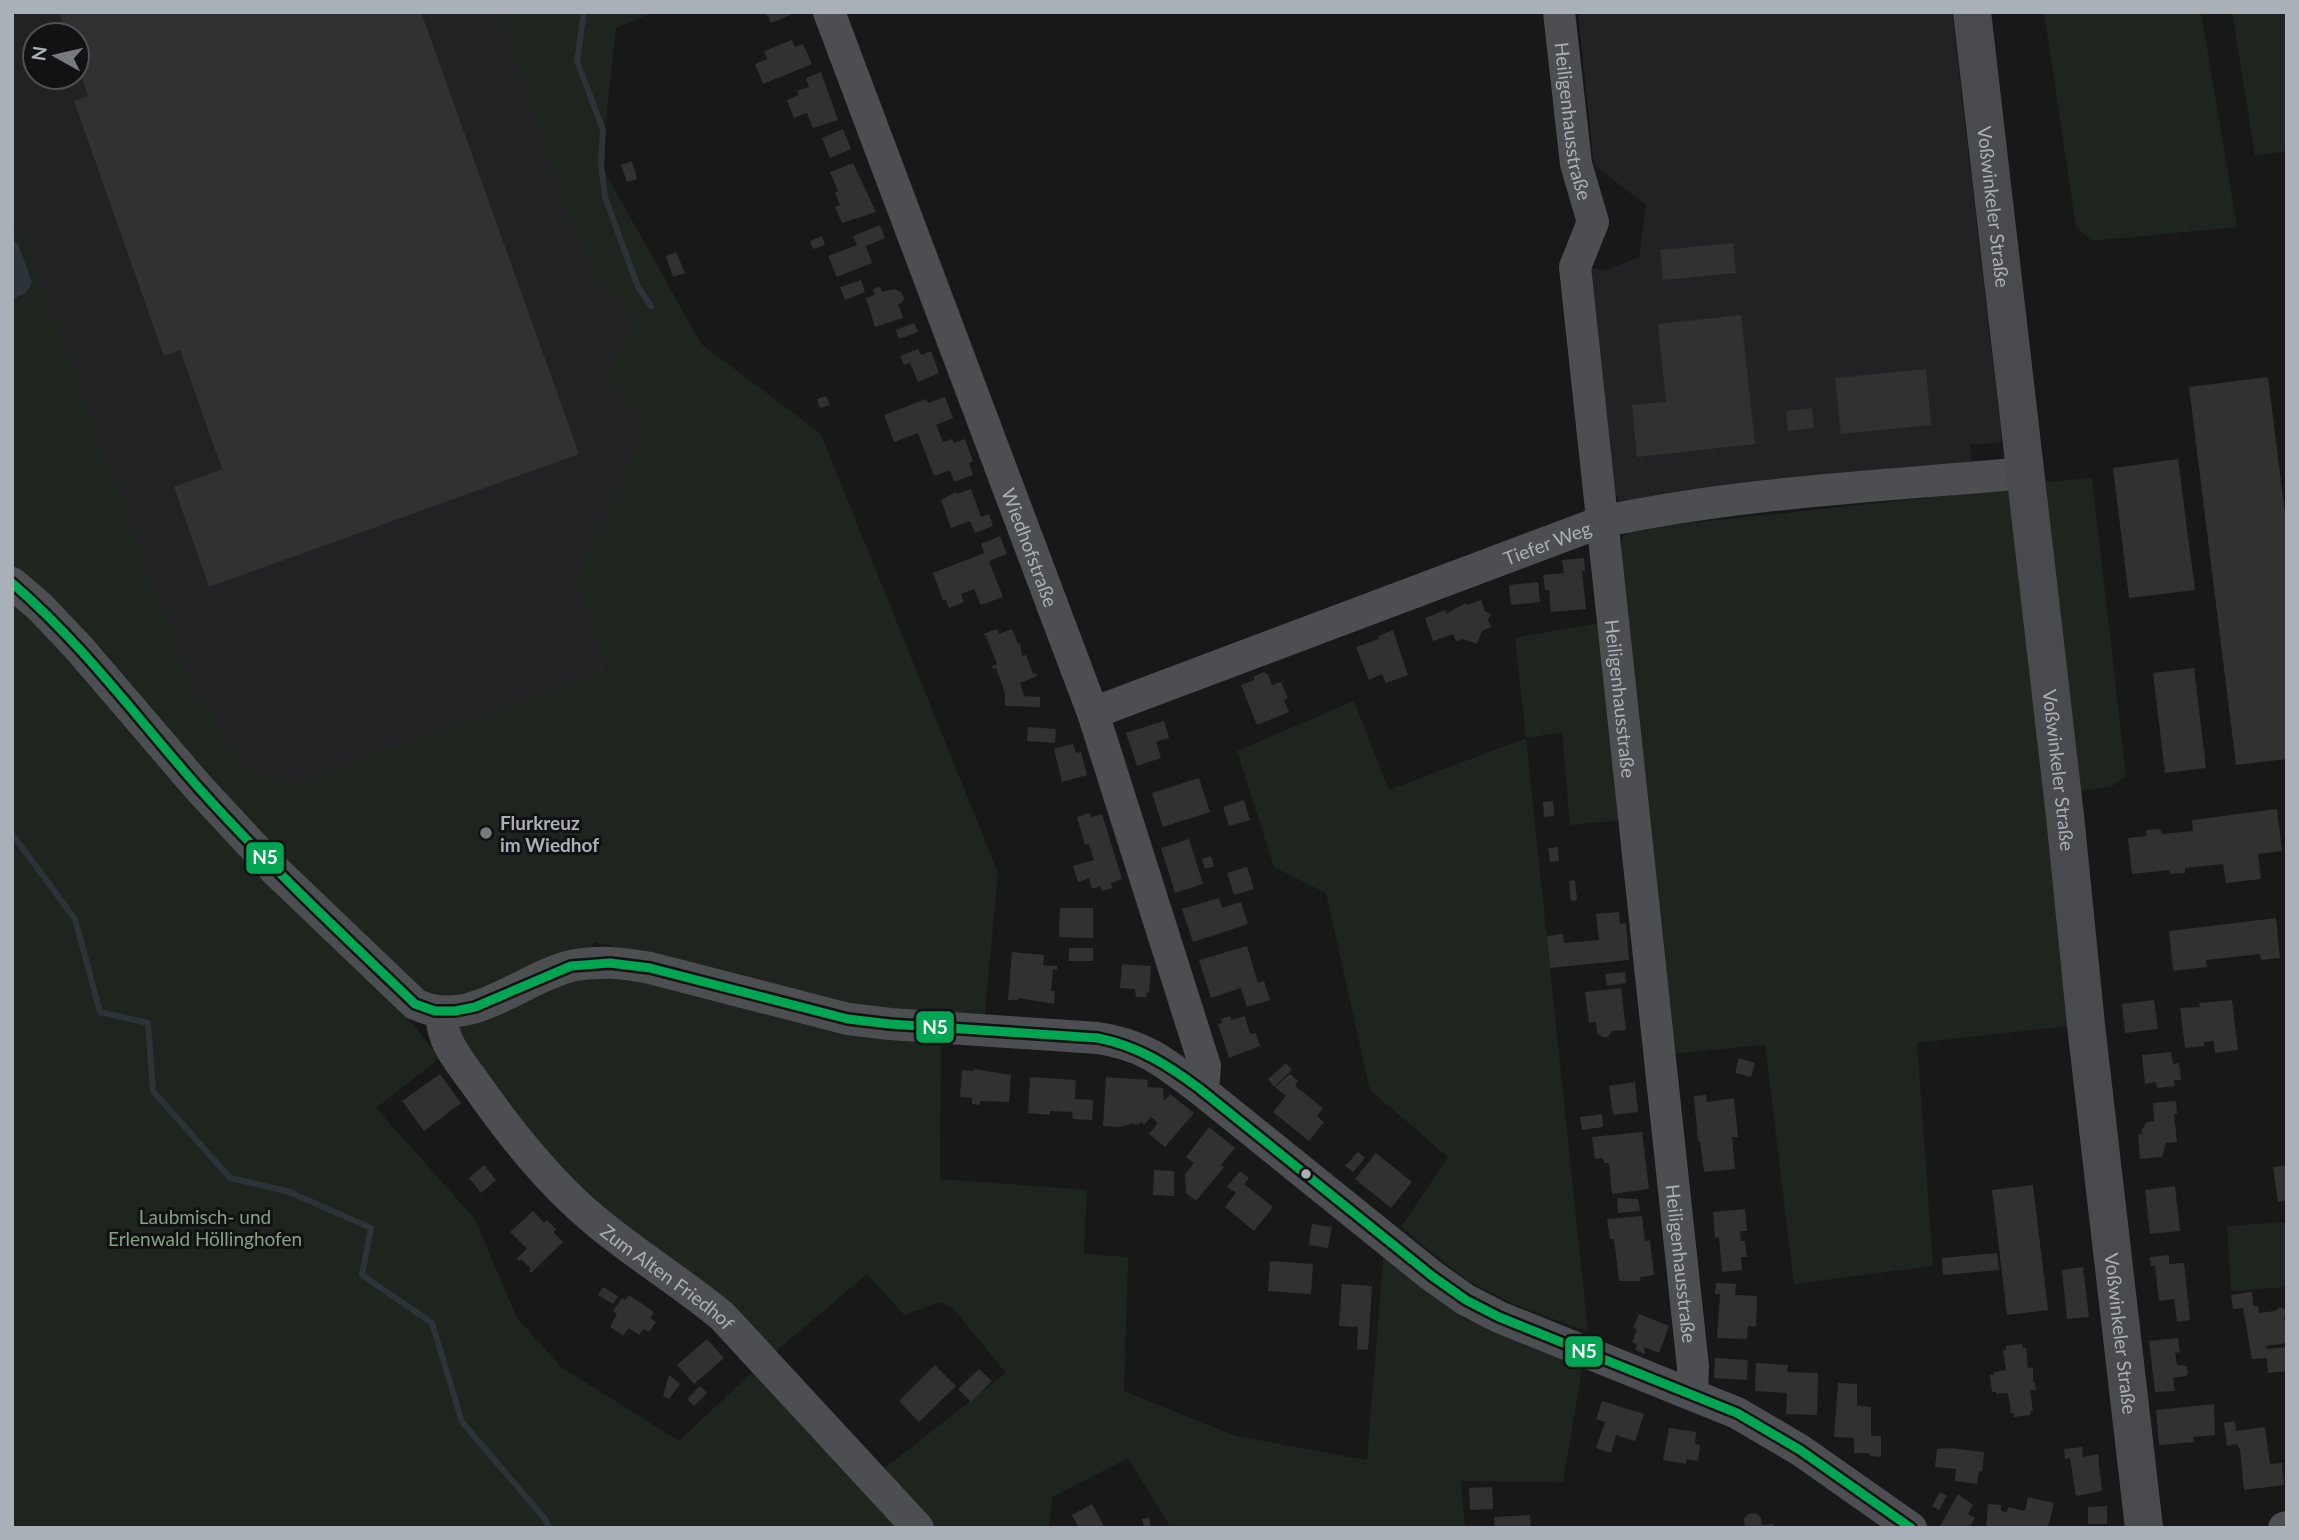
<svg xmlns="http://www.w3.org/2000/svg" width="2299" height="1540" viewBox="0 0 2299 1540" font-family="Lato,sans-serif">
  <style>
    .built { fill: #222224; fill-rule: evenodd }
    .green { fill: #1e251f }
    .water { fill: #2c3439 }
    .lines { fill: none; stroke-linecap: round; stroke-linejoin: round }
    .stream { stroke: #2c3439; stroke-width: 6 }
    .building { fill: #313132 }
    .minor { stroke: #4c4e51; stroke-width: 32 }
    .major { stroke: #494a4d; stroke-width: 38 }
    .bus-1-casing { stroke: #121214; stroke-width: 14 }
    .bus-1 { stroke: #00a651; stroke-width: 9 }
    .poi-dot { fill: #777b80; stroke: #121214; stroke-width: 2.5 }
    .bus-dot { fill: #aab0b8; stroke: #121214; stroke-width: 2.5 }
    .labels { text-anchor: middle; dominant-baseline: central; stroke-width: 6; stroke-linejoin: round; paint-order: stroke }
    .street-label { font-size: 19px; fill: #aab0b8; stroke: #121214 }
    .poi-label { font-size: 19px; font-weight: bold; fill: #aab0b8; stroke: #121214; text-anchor: start }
    .park-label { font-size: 19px; fill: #83a282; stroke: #121214 }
    .line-badge { stroke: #121214; stroke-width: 2.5 }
    .badge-label { font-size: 19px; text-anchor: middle; font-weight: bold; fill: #fff }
  </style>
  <rect width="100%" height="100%" fill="#181818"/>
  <path class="built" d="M12,12H502L590,271L635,314L607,380L647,424L576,581L607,670L294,783L245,768L192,686L20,226L12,227ZM35,35H77V77H35Z
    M1578,12H1952L2002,442L1970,445L1972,469L1621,503L1614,491L1588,268L1606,270L1639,257L1646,205L1594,165Z"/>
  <path class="green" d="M502,12H654L616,28L601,165L701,344L821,434L998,873L984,1022L900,1019L620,953L611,945L595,942L586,955L485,996L397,1005L440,1058L376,1108L475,1219L517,1318L561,1367L679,1441L759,1366L904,1528H12V299L22,296L12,227L20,226L192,686L245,768L294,783L607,670L576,581L647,424L607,380L635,314L590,271L542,140Z
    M2044,12H2201L2237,227L2092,241L2076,227Z
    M2232,12H2287V151L2255,156Z
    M2092,478L2126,776L2111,787L2076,791L2046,482Z
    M2010,489L2070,1026L1917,1043L1933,1266L1794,1284L1765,1045L1669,1054L1620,557L1623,536L1634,529Z
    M1603,622L1626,820L1570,825L1562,732L1526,738L1588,1332L1516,1305L1466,1280L1401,1227L1448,1157L1370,1090L1326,893L1274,867L1237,751L1354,701L1389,790L1526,738L1515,638Z
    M617,973L941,1037L940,1179L1087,1190L1084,1254L1128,1257L1124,1391L1236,1436L1367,1460L1384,1249L1428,1292L1465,1319L1583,1364L1563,1482L1461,1481L1465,1528H1171L1128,1458L1052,1497L1049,1528H930L881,1471L1006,1373L953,1308L939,1302L904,1315L867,1274L768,1358L551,1172L455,1033L460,1024L557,982Z
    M2287,1222V1287L2231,1291L2227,1226Z"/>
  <path class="water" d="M12,239L18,244L32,282C29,292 22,296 12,299Z"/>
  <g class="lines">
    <path class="stream" d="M584,12L577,61L603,130L601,165L605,197L638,287L651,306
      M12,834L75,919L100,1012L148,1023L153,1091L230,1178L287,1191L371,1228L362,1275L432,1323L462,1422L545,1519L549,1528"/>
  </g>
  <path class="building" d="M59,12H421L579,454L209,587L174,487L222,469L180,350L164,356L74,101L88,96L77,64V35H67Z
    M760,12H797L771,23L768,16Z
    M792,40L795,47L803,44L812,64L763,84L755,64L767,59L764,51Z
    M821,72L838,120L813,128L807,113L794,118L787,100L799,95L797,91L809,87L806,78Z
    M843,129L851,149L830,158L822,138Z
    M632,161L637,179L627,182L621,165Z
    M853,163L876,212L842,223L835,207L840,205L835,193L838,191L830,172Z
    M880,225L885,238L866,246L872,263L837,277L828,256L857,245L853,236Z
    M822,236L825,245L813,249L810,241Z
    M1733,243L1736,273L1663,280L1660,250Z
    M676,252L685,273L673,277L666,256Z
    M861,280L865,292L845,300L840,287Z
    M880,287L882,292L894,289L901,292L904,298L902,303L898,304L903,318L875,327L866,298L875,295L873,289Z
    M1741,315L1755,444L1637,457L1632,405L1666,402L1658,324Z
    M914,323L918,332L899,339L896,330Z
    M918,349L921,355L931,351L939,373L918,382L910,363L904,365L900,356Z
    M1926,369L1931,425L1841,434L1835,378Z
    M2268,377L2287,530V759L2236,765L2189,387Z
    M826,396L830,405L820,408L817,399Z
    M945,397L953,418L936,425L943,442L952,439L954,443L965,439L973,461L969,463L973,475L954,482L950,470L934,476L918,433L894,442L884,415L926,399L928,403Z
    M1812,408L1814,428L1788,431L1786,411Z
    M2178,459L2195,590L2129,598L2113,468Z
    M971,489L981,517L989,514L993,526L975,533L970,521L951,528L941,500L956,492L957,494Z
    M1000,536L1007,554L989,561L1003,597L981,605L974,589L961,594L964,602L949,608L946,600H943L933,573L984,553L981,544Z
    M1584,558L1585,571H1582L1586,609L1551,612L1549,590H1545L1543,575L1564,573L1562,560Z
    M1538,582L1540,602L1511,605L1509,585Z
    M1481,600L1485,611L1491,614L1488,620L1491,627L1482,631L1477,644L1463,639L1456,641L1453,634L1433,641L1425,618L1445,610L1446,614L1466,603L1467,605Z
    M997,629L999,634L1012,629L1018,644L1020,643L1022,656L1026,655L1033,674L1036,673L1037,676L1020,683L1024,696L1040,697V707L1005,706V693L996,668L993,669L992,666L997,664L986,636L983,634Z
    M1393,630L1408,675L1386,683L1382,674L1369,680L1356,647L1379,639L1378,636Z
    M2194,668L2206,768L2165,773L2153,673Z
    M1264,672L1268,675L1272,685L1281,682L1288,698L1284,700L1289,712L1257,725L1241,685L1254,680V676Z
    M1164,721L1169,738L1156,742L1161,758L1137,766L1126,733Z
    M1028,727L1056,729L1055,743L1027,741Z
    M1073,744L1076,753L1081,752L1087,775L1062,782L1054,749Z
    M1199,778L1210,812L1163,827L1152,793Z
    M1244,800L1250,820L1229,826L1223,807Z
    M1553,801L1554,816L1544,817L1543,802Z
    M2277,809L2282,851L2258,854L2261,879L2226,883L2223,864L2185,868V873L2170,874V870L2132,874L2128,838L2147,836L2146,830L2160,829L2162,834L2193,831L2192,820Z
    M1089,813L1091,817L1102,814L1122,879L1111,883L1112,888L1102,891L1100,886L1092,889L1089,878L1078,882L1073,866L1094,860L1089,844L1085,845L1077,817Z
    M1189,839L1203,884L1175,893L1161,848Z
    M1558,847L1559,861L1550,862L1548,848Z
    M1211,856L1214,866L1205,869L1202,859Z
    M1247,867L1254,889L1234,895L1227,873Z
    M1575,880L1577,900L1571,901L1569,881Z
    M1219,898L1222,908L1241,902L1248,924L1193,942L1182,909Z
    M1060,908H1093V938L1059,937Z
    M1619,912L1620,924L1626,923L1629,960L1550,968L1547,936L1563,934L1564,943L1599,940L1596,914Z
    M2276,918L2280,958L2261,960L2260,954L2206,960L2207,967L2173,971L2169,931Z
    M1247,946L1258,983L1264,981L1270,1000L1247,1007L1241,988L1211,998L1199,960Z
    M1069,948H1093V961H1069Z
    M1012,952L1044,955L1043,965L1057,966V970L1053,969L1051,991H1055L1054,1004L1018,998V1000H1008Z
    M1122,964L1151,966L1149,993L1147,992L1146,997H1136L1135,989L1120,988Z
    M1625,972L1626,983L1607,986L1605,974Z
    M1621,988L1626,1030L1612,1031L1608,1037H1602L1597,1033L1596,1022L1589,1023L1585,992Z
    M2154,1000L2158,1029L2125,1033L2122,1004Z
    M2232,1000L2238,1050L2215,1053L2214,1041L2204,1042V1046L2185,1048L2180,1008L2200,1007L2199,1003Z
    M1230,1016L1231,1020L1245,1016L1250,1034L1256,1033L1260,1046L1229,1058L1218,1024L1222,1023L1221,1019Z
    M2171,1052L2173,1064L2179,1063L2181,1080H2174L2175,1086L2157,1088L2156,1082L2145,1084L2142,1055Z
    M1739,1058L1755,1063L1751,1077L1735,1073Z
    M1286,1063L1292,1070L1274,1087L1268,1079Z
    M974,1069L1011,1075L1009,1102L980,1101V1105L972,1104V1098L960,1097L962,1070L974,1071Z
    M440,1074L461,1103L424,1131L402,1101Z
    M1290,1074L1298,1081L1295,1086L1323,1108L1317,1116L1324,1122L1309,1141L1273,1112L1286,1096L1275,1087Z
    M1030,1077L1076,1080L1075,1099L1093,1100L1092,1120L1073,1119L1072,1112L1050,1111V1115L1028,1113Z
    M1106,1077L1148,1080L1147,1087L1163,1088L1164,1101L1170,1094L1194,1113L1165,1147L1149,1134L1158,1123L1151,1117L1144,1125L1141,1122L1139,1124L1134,1125V1123L1119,1127L1103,1126Z
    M1635,1082L1638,1112L1613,1115L1609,1086Z
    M1706,1095L1707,1102L1734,1098L1738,1137H1732L1735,1169L1704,1172L1700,1141H1698L1694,1096Z
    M2176,1101L2177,1114H2174L2177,1142L2166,1143L2162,1157L2140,1159L2138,1134H2142V1129L2147,1122L2154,1121L2153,1103Z
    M1602,1114L1603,1127L1582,1130L1580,1117Z
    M1209,1127L1235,1148L1221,1165L1224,1167L1196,1201L1186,1193L1185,1174L1194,1163L1186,1157Z
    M1642,1132L1649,1189L1612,1194L1609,1163H1604L1603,1158L1595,1159L1592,1137Z
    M1358,1152L1365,1158L1353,1172L1345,1166Z
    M1376,1153L1412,1182L1391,1208L1355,1179Z
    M484,1165L496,1180L481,1193L469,1178Z
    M2287,1165V1200L2278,1202L2273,1167Z
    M1154,1170L1174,1171V1196L1153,1195Z
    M1240,1171L1249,1178L1244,1184L1273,1207L1254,1231L1225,1207L1236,1193L1227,1187Z
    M2033,1185L2048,1310L2007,1315L1992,1190Z
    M2175,1186L2180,1231L2150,1234L2145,1190Z
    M1617,1198L1638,1199L1640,1211L1618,1213Z
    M1745,1209L1747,1231H1740L1741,1241H1745L1747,1257H1741L1742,1270L1722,1272L1719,1237L1715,1238L1713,1212Z
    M533,1211L544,1223L547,1220L556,1229L553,1232L563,1242L531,1273L529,1271L531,1269L521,1259L519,1261L517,1258L527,1249L510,1232Z
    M1642,1216L1645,1241L1650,1240L1654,1275L1640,1277L1641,1281H1619L1614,1239H1610L1607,1219Z
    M1312,1224L1332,1227L1328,1248L1309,1245Z
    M1997,1253L1999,1270L1943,1275L1942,1258Z
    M2169,1255V1264L2184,1263L2190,1320L2177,1322L2174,1299L2159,1301L2155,1266H2151L2150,1257Z
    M1270,1261L1313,1264L1311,1294L1268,1291Z
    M2083,1267L2089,1317L2067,1319L2062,1270Z
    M1716,1283L1736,1284L1735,1295L1757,1296L1756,1326H1748L1747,1339L1717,1338L1720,1294H1715Z
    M1342,1284L1372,1286L1368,1350L1357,1349L1358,1327L1339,1326Z
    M603,1287L618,1296L613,1304L598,1295Z
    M2252,1292L2253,1306H2258L2259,1313L2275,1311L2280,1307L2286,1310L2284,1318L2287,1325V1343L2266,1346L2267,1349L2287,1347V1371L2268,1373L2267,1358L2252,1359L2243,1308L2233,1309L2231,1295Z
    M629,1295L654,1312L650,1318L656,1322L649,1332L644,1329L639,1335L629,1328L623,1336L610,1327L617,1314L613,1311L622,1298L625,1300Z
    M1639,1314L1669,1326L1659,1353L1644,1347L1645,1354L1635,1350L1637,1345L1632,1342L1637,1329L1633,1328Z
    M2178,1338L2180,1352L2175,1353L2177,1365L2187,1366L2188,1374L2186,1376L2173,1378L2175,1391L2155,1392L2149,1341Z
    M707,1339L724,1358L694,1384L677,1365Z
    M2022,1344L2023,1348H2026L2028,1368L2033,1367V1382H2035L2036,1390H2030L2033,1411H2030L2031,1415L2014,1417V1413H2011L2008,1393L1996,1394V1392H1992L1990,1375H1994V1372L2006,1370L2003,1350H2006V1346Z
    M1715,1358L1748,1360L1747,1380L1714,1378Z
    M1756,1363L1788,1365L1787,1372L1818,1373L1817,1415L1786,1414L1787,1393L1755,1391Z
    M935,1365L956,1386L919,1422L899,1401Z
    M979,1369L992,1381L971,1402L958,1389Z
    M669,1375L680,1384L669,1399L663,1396Z
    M1838,1383L1857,1384V1406L1871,1407V1436H1881V1457L1870,1456L1869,1453H1854V1438L1834,1437Z
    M700,1386L707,1393L694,1406L687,1399Z
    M1602,1401L1644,1414L1635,1441L1616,1435L1611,1453L1596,1448L1605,1422L1596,1419Z
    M2214,1404L2215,1435L2193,1437L2194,1442L2159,1445L2156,1410Z
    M2235,1421L2236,1431L2265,1427L2270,1464L2282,1463L2284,1485L2244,1490L2240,1450L2237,1444L2227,1446L2224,1423Z
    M1669,1428L1696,1432L1695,1444L1700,1445L1698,1461L1686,1459V1464L1663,1460Z
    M2082,1447L2083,1457L2098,1454L2102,1491L2076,1496L2070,1458L2065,1459L2064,1449Z
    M1950,1448L1984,1452L1982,1472L1979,1471L1977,1484L1955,1481L1956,1469L1935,1467L1937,1449Z
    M1492,1487L1493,1509L1470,1510L1469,1488Z
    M1940,1492L1947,1496L1939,1510L1932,1506Z
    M1958,1494L1973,1505L1968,1514L1975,1518L1969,1528H1939Z
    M2028,1497L2054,1503L2048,1528H1986L1988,1504L2001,1505V1511L2007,1512L2008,1507L2025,1511Z
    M1092,1504L1105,1528H1079L1072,1515Z
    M2107,1506V1524H2088V1507Z
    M1756,1513L1761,1518L1762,1525L1773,1524L1774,1528H1745L1744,1519L1748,1514Z
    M1530,1515L1531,1528H1495L1494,1517Z
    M1149,1517L1151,1528H1144L1142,1519Z"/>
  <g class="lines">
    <g class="minor">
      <path id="s1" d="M829,12L1093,713L1205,1066L1204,1079L1200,1089"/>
      <path id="s2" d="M1559,12L1576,164L1593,222L1575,267L1693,1367L1692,1393"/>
      <path d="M12,583L40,607L78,647L198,787L277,872L415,1004C470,1031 519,979 571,966C598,960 623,963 650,968L848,1019L890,1024L1098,1038C1144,1045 1164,1062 1200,1089L1432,1276L1466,1300L1499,1317L1737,1413L1800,1450L1911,1528"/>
      <path id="s3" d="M1093,713L1601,522C1741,492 1884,486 2026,473"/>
      <path id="s4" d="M442,1013C440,1040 460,1062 475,1083C510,1133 550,1184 598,1223C638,1256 682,1283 722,1316L918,1528"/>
      <path d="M2284,1528L2287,1527"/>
    </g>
    <path class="major" id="s5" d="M1972,12L2065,816L2086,1025L2144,1528"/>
    <defs>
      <path id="bus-1" d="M12,583C82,643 137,718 198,787C266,863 341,933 415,1004L435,1011H455L475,1007L571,966L610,963L650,968L848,1019L890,1024L1098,1038C1138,1046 1168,1065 1200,1089L1432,1276L1466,1300L1499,1317L1737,1413L1800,1450L1911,1528"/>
    </defs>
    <use href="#bus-1" class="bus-1-casing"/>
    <use href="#bus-1" class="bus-1"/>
  </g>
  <circle class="poi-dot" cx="486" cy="833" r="7"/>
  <circle class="bus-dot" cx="1306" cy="1174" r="6"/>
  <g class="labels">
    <g class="street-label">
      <text stroke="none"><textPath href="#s2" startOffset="110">Heiligenhausstraße</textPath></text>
      <text stroke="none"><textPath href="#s5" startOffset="196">Voßwinkeler Straße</textPath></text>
      <text stroke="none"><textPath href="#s3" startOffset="485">Tiefer Weg</textPath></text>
      <text stroke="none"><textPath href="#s1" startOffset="572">Wiedhofstraße</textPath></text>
      <text stroke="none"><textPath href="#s2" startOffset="696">Heiligenhausstraße</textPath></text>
      <text stroke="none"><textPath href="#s5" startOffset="763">Voßwinkeler Straße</textPath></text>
      <text stroke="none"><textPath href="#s2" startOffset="1264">Heiligenhausstraße</textPath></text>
      <text stroke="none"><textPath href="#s4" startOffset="354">Zum Alten Friedhof</textPath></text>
      <text stroke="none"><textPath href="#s5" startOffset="1330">Voßwinkeler Straße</textPath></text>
    </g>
    <g class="poi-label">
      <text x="500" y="822">Flurkreuz<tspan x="500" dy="22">im Wiedhof</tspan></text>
    </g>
    <g class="park-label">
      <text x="205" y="1216">Laubmisch- und<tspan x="205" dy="22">Erlenwald Höllinghofen</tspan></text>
    </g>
  </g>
  <g class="line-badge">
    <rect x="245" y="841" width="40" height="34" rx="7" fill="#00a651"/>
    <rect x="915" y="1010" width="40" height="34" rx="7" fill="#00a651"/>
    <rect x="1564" y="1335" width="40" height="33" rx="7" fill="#00a651"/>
  </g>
  <g class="badge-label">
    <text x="265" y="864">N5</text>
    <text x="935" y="1034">N5</text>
    <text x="1584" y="1358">N5</text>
  </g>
  <rect width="2299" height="1540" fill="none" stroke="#aab0b8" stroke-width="28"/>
  <g transform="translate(56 56) rotate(278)"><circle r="33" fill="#121214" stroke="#4f5156" stroke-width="2"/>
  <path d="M0-5L12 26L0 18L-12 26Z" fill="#777b80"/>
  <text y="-10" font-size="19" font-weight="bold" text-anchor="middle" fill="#aab0b8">N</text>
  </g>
</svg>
